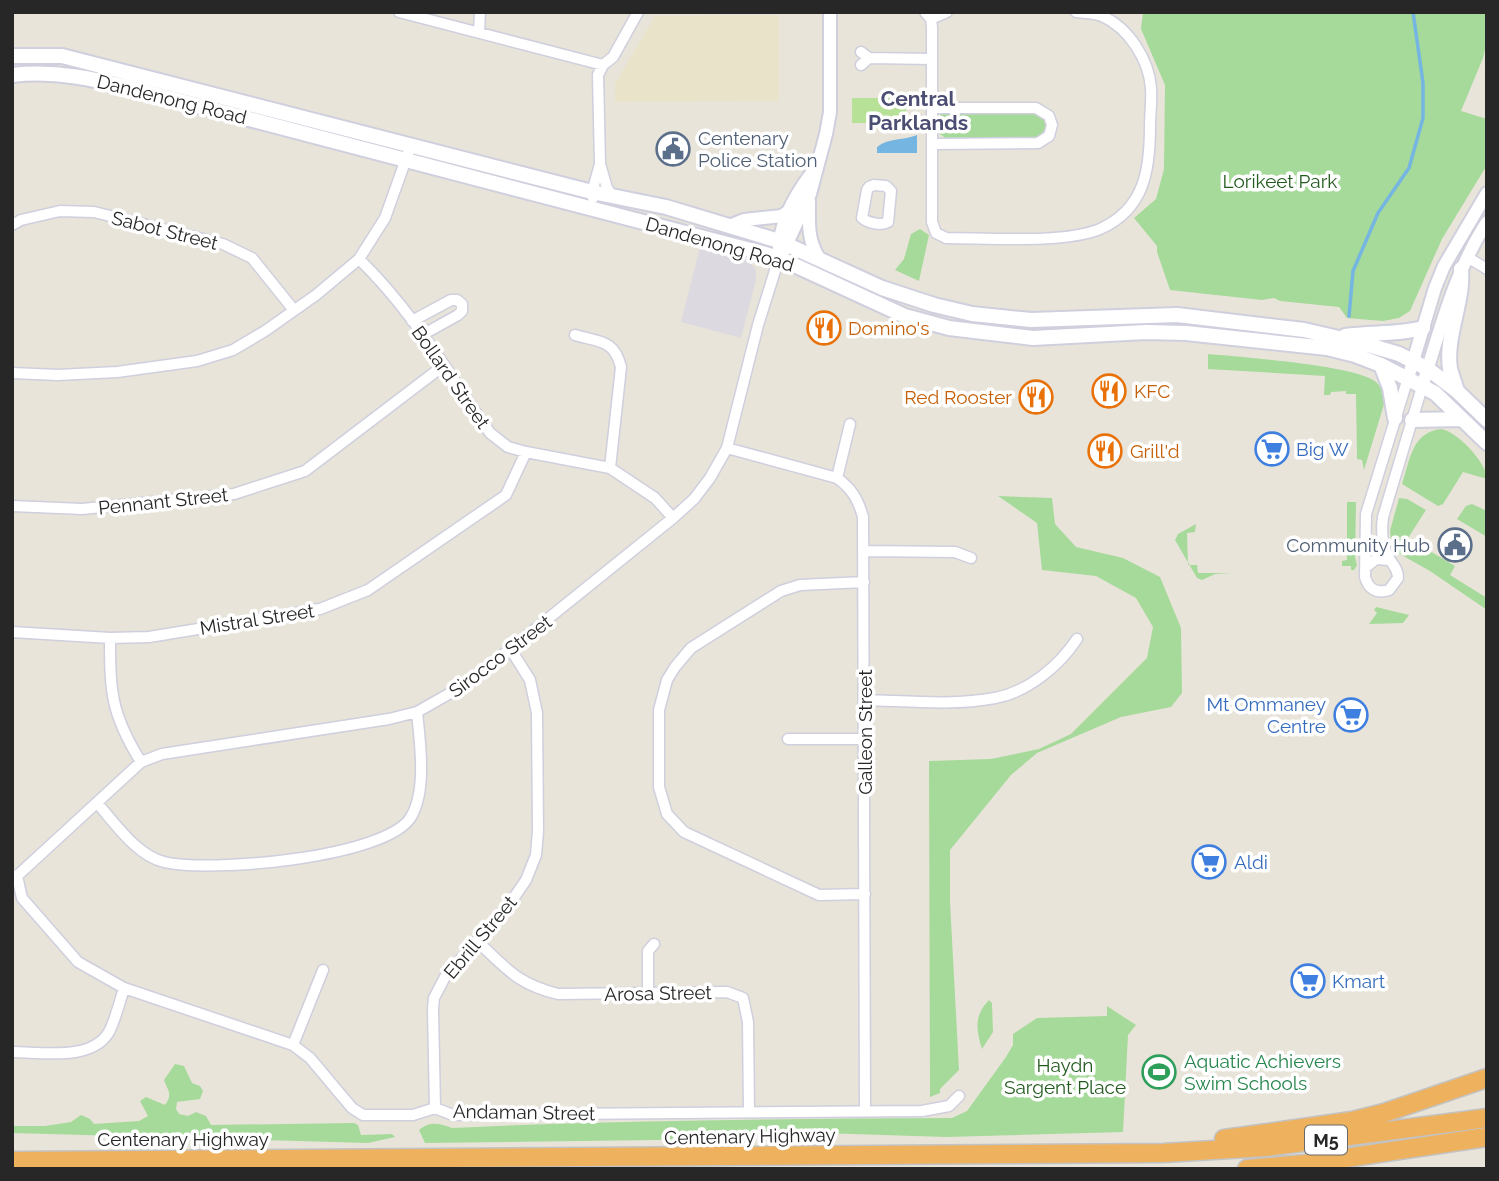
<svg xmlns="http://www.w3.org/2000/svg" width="1499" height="1181" viewBox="0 0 1499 1181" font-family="Raleway,sans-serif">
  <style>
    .industrial { fill: #ddd9e1 }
    .education { fill: #e9e3c9 }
    .green { fill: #a6da9a }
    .pitch { fill: #b6e196 }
    .water { fill: #75b5e1 }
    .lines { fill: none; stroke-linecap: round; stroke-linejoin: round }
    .stream { stroke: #75b5e1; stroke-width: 3.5 }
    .minor-casing { stroke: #cfcfde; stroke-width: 13 }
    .tertiary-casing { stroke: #cfcfde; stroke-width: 16 }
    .secondary-casing { stroke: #cfcfde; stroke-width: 18 }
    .motorway-casing { stroke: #c3c3c3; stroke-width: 21 }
    .minor { stroke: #fff; stroke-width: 10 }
    .tertiary { stroke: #fff; stroke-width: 12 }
    .secondary { stroke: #fff; stroke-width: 14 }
    .motorway { stroke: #eeb15e; stroke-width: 18 }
    .labels { text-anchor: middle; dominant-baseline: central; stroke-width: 7; stroke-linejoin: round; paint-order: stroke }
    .shield { fill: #fff; stroke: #686868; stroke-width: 2 }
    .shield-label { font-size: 18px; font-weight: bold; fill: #272727 }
    .street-label { font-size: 19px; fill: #272727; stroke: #fff }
    .service-label { font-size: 19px; fill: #4e5e75; stroke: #fff; text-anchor: start }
    .park-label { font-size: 19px; fill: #235b1f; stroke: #fff }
    .food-label { font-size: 19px; fill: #c56008; stroke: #fff; text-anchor: start }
    .shop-label { font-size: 19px; fill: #366cbe; stroke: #fff; text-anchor: start }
    .leisure-label { font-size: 19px; fill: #27864d; stroke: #fff; text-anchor: start }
    .neighbourhood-label { font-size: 21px; font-weight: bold; fill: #4c4d72; stroke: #fff }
  </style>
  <rect width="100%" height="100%" fill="#e8e4d9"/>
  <path class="industrial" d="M700,247L748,260L756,270V280L741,338L681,322Z"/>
  <path class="education" d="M779,15V101L615,102V84L655,16Z"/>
  <path class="green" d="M1143,12H1487V41L1483,58L1461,111L1487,119V165L1442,239L1410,311L1399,318L1383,321L1347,318L1339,307L1280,301L1274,298L1262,300L1170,290L1157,252V246L1134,218L1156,199L1164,169L1165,85L1141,29Z
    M945,112H1036L1044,118L1046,129L1036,138H946L938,133C936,124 935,116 945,112Z
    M920,229L929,235L919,281L895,270L904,259L911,234Z
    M1208,354C1240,357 1356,365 1376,382C1382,387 1384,394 1385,401L1364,470L1362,460L1357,459L1356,394H1346V391L1331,392L1330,395H1324L1325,376L1208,369Z
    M1441,429C1457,431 1487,463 1487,479L1463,472L1443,504L1438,506L1402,484C1410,460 1412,432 1441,429Z
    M998,496L1052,498L1055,524L1076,547L1123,558L1160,577L1181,628L1182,693L1171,707L1121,717L1037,753L1011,775L950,850V902L959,1070L940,1089V1093L930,1097L929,761L991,759L1039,749L1071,734L1147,658L1153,627L1136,598L1096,576L1042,570L1037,523Z
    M1399,498L1407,499L1426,510L1408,538L1455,566L1450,575L1487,598V610L1430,571L1398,553L1392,547L1390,531Z
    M1347,502H1356L1355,557L1357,565L1354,570H1351V566H1342V561L1347,560Z
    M1472,504L1487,511V537L1457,519L1466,506Z
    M1196,524L1195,532L1187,533L1188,565H1197L1198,573H1232L1215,574L1202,580L1197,578L1175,540L1178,534Z
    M1376,607L1409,615L1403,623L1369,624L1377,613L1374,610Z
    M989,1000L992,1003L993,1032L982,1049C976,1030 974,1015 989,1000Z
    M1107,1006L1136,1025L1128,1035L1123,1132L946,1137L788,1132L730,1139L425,1143L419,1130C430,1121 439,1123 452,1128C619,1120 785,1119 952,1118L967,1111L1006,1057L1013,1045V1034L1037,1018L1107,1016Z
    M175,1064L184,1066L192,1083L200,1086L203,1091L200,1099L177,1102L176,1109L179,1114L188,1116L196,1112L206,1116L211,1125L354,1123L358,1125L361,1135L392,1134L395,1137L368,1143L12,1133V1126H45L71,1122L81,1115L90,1119L94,1124L139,1121L148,1116L140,1101L146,1097L165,1105C173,1094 168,1091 164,1080Z"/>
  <path class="pitch" d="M852,98H906V123H852Z"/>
  <path class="water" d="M917,135V153H877V147C890,137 903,141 917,135Z"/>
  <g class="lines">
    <path class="stream" d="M1349,316L1353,271L1378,213L1409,168L1423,118V83L1413,12"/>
    <defs>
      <path id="minor" d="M399,12L603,65
        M925,12L931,19L932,27V222L936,233L946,238C988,238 1064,244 1100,229C1145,209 1150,169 1150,126C1150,113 1152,101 1151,88C1149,60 1129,28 1102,16C1095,13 1084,13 1076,12
        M931,19L947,12
        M479,32L480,12
        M861,52L869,58L861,65
        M869,58L932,59
        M932,144L1038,143L1049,136L1052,125L1049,116L1036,108H933
        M600,164L607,188L613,197
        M874,185L886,186L891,191L888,222C881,226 868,223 862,218L867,190L869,187Z
        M593,198L592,192L600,164L598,75L603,65L613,57L638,12
        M12,225L21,220L60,211L94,212L223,244L252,258L293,309
        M1467,257L1487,269
        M359,259C411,309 449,374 490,433L508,447L526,452L610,468L655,498L673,518
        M412,321L451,300H457L462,304V311L458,315L422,335
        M575,335C599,342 614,339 621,367L610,468
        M12,373L58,375L117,372L197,361L233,350L265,331L316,295L359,259L385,218L411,145
        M1408,378L1366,514L1365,577C1368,589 1377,594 1389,590L1398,578C1398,568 1393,566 1389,558C1382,545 1381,531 1383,517L1422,387
        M727,448L837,478C852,489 858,499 863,517L865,1110
        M837,478L850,424
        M12,506L82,509L234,494L305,471L443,366
        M863,551L955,552L971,558
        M1366,567L1376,559L1390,560
        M864,582L800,585L781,591L691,648L675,667L667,680L659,710V787L667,814L684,832L819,895L865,894
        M12,632L110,638L149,637L320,609L368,590L506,495L526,452
        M110,638C110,692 111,714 141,762
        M865,700C907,701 953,706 995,698C1028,692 1059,666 1077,639
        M788,739H864
        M97,803C115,823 136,855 164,862C209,873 386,858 411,817C427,790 420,743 417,712
        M12,875L17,876L22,898L78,962L124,988L293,1045L310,1058L352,1108L363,1115H413L435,1108L453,1115L922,1111L949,1106L959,1096
        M17,876L141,762L162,754L389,719L417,712L468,683L673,518L694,499L710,478L727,448L758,325L779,258
        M477,941C506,968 517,984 558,994L727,992L743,998L748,1022L749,1111
        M648,993V951L654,944
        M293,1045L323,970
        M12,1052C42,1052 94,1062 110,1030C116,1017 120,1001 124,988
        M435,1108L433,1009L434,998L445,977L511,902L526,880L536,855L538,831L537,713L530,680L511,650"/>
      <path id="tertiary" d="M809,201C809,223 807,239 819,258
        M729,226L744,220L782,216L791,209
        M779,250C780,223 795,195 811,174
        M783,252L810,194L826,134L830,112V12
        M1408,378L1435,288L1444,266L1487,193
        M1422,387C1440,330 1454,273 1487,222"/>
      <path id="secondary" d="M12,56H62L592,192L666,207L779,241L882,288L934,305L972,314L1031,320L1177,315L1304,330L1365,344L1399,354L1428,369L1457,391L1487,420
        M12,75C56,70 95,79 138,90L762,253L779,258L905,316L949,328L1033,338L1146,332L1186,333L1327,348L1355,355L1381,365L1435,393L1487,443
        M1345,336C1371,332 1398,335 1423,328
        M1381,365L1390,388L1395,418
        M1457,391C1455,384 1452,376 1450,369C1445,336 1464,302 1461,269
        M1412,420L1462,419"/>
      <path id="motorway" d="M1224,1139L1352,1121L1384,1113L1487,1078
        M12,1161L1163,1153L1265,1147L1487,1118
        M1247,1169L1305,1164L1487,1137"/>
    </defs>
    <use href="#minor" class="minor-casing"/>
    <use href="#tertiary" class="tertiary-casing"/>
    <use href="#secondary" class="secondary-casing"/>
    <use href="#motorway" class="motorway-casing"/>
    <use href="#minor" class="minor"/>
    <use href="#tertiary" class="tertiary"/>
    <use href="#secondary" class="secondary"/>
    <use href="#motorway" class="motorway"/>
  </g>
  <defs>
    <symbol id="civic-ring" viewBox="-11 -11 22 22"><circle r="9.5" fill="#fff" stroke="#5c6f8a" stroke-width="1.5"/><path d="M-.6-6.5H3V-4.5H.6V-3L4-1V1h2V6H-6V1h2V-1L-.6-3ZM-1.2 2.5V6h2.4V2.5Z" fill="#5c6f8a"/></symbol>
    <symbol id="restaurant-ring" viewBox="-11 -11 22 22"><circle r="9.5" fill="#fff" stroke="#e8710a" stroke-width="1.5"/><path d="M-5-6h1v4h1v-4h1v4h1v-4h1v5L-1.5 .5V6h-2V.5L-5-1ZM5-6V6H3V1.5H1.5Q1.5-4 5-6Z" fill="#e8710a"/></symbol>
    <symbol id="supermarket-ring" viewBox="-11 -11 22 22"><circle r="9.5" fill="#fff" stroke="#3f7fe0" stroke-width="1.5"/><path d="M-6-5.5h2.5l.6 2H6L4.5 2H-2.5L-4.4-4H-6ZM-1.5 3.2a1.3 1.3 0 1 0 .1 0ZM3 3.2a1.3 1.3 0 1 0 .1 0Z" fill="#3f7fe0"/></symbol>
    <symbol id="stadium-ring" viewBox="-11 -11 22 22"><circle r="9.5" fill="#fff" stroke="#2e9e5b" stroke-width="1.5"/><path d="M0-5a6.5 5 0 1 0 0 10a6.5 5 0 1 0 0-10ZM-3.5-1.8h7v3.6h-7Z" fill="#2e9e5b"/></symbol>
  </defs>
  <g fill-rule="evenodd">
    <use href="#civic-ring" x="654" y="130" width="38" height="38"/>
    <use href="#restaurant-ring" x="805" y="309" width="38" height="38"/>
    <use href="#restaurant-ring" x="1090" y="372" width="38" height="38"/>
    <use href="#restaurant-ring" x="1017" y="378" width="38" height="38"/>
    <use href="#supermarket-ring" x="1253" y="430" width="38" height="38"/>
    <use href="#restaurant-ring" x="1086" y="432" width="38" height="38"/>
    <use href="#civic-ring" x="1436" y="526" width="38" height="38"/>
    <use href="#supermarket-ring" x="1332" y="696" width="38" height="38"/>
    <use href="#supermarket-ring" x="1190" y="843" width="38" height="38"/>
    <use href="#supermarket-ring" x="1289" y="962" width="38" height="38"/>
    <use href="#stadium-ring" x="1140" y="1053" width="38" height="38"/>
  </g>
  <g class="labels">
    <rect class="shield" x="1305" y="1125.5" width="42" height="29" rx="5"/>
    <g class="shield-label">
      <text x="1326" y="1140">M5</text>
    </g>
    <g class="street-label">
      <text transform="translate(172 99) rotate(14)">Dandenong Road</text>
      <text transform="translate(165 230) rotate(14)">Sabot Street</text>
      <text transform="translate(720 244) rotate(16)">Dandenong Road</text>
      <text transform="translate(451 377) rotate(55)">Bollard Street</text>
      <text transform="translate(163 501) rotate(-6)">Pennant Street</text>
      <text transform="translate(257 619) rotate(-9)">Mistral Street</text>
      <text transform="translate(500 656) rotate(-37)">Sirocco Street</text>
      <text transform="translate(865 732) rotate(-90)">Galleon Street</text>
      <text transform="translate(480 937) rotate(-50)">Ebrill Street</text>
      <text transform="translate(658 993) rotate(-1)">Arosa Street</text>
      <text transform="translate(524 1112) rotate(1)">Andaman Street</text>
      <text transform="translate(750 1136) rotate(-1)">Centenary Highway</text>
      <text x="183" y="1139">Centenary Highway</text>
    </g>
    <g class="service-label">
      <text x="698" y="138">Centenary<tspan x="698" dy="22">Police Station</tspan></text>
      <text x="1430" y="545" text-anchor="end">Community Hub</text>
    </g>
    <g class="park-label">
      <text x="1280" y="181">Lorikeet Park</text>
      <text x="1065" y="1065">Haydn<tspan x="1065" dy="22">Sargent Place</tspan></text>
    </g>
    <g class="food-label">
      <text x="848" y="328">Domino's</text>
      <text x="1134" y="391">KFC</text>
      <text x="1012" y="397" text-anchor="end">Red Rooster</text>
      <text x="1130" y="451">Grill'd</text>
    </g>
    <g class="shop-label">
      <text x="1296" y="449">Big W</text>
      <text x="1326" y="704" text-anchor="end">Mt Ommaney<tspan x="1326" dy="22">Centre</tspan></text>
      <text x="1234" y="862">Aldi</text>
      <text x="1332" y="981">Kmart</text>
    </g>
    <g class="leisure-label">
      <text x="1184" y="1061">Aquatic Achievers<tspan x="1184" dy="22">Swim Schools</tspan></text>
    </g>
    <g class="neighbourhood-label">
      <text x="918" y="98">Central<tspan x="918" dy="24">Parklands</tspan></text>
    </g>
  </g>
  <rect width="1499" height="1181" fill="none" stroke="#272727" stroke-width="28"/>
</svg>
